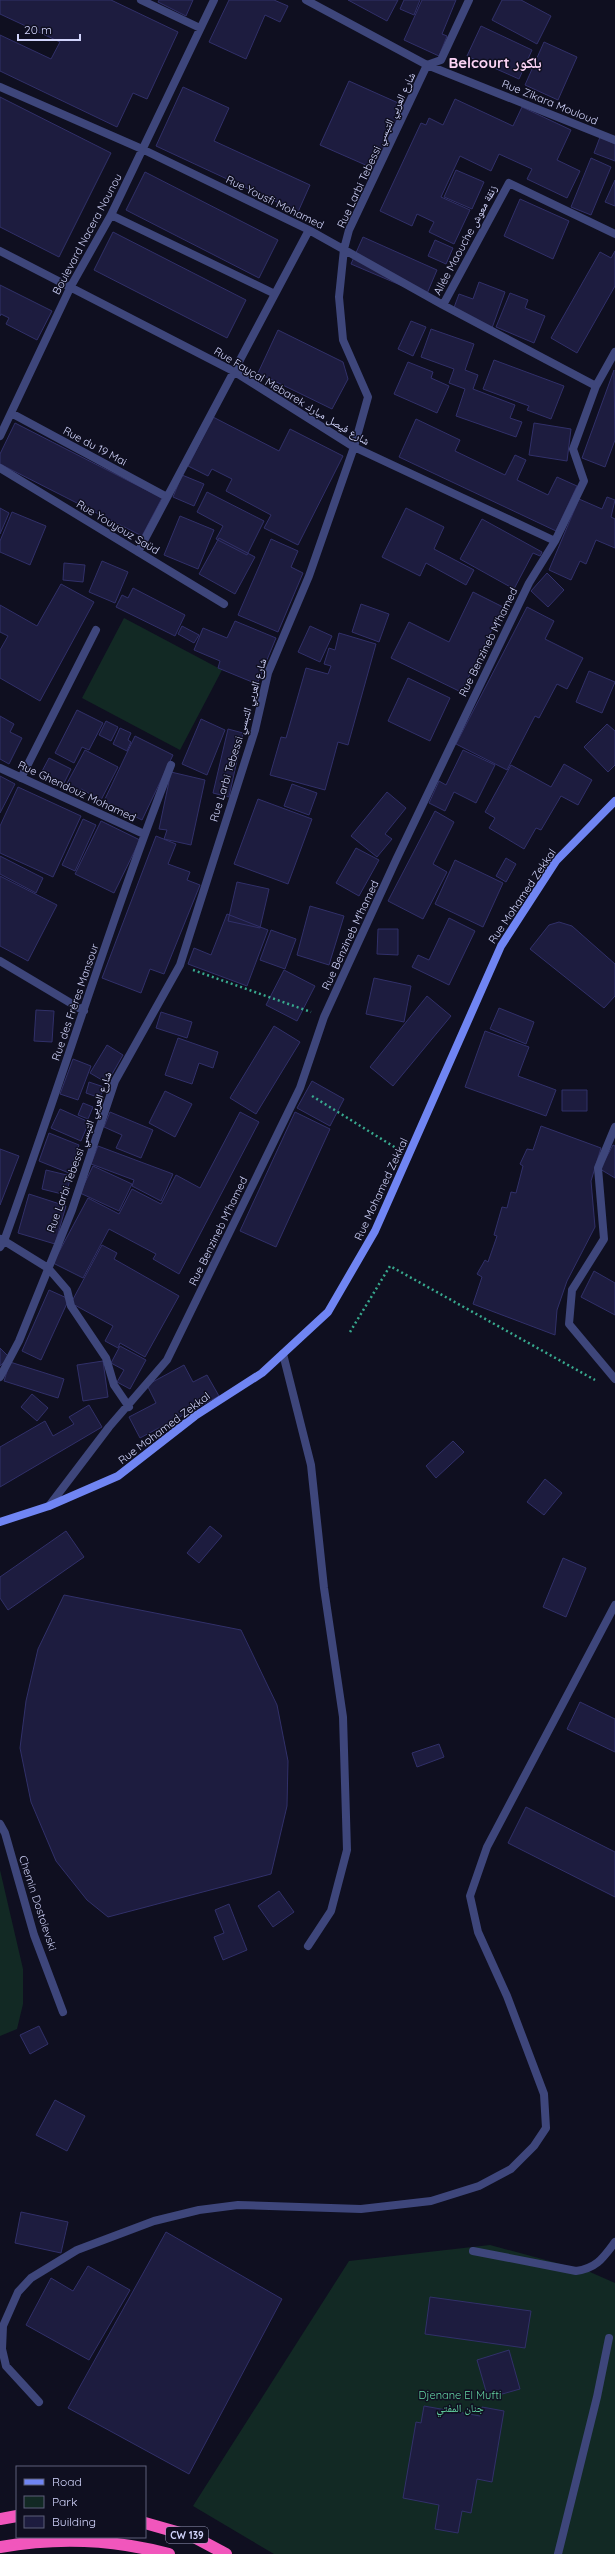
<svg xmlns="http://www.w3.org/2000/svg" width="615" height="2554" viewBox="0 0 615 2554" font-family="Quicksand,'Noto Naskh Arabic',sans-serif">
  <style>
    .green { fill: #122924 }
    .building { fill: #1d1c3f; stroke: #313069 }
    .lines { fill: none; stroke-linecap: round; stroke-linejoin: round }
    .path { stroke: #38a98e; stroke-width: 2.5; stroke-dasharray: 2 3; stroke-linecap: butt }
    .lane { stroke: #3e467b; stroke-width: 8 }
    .street { stroke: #3e467b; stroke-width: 8 }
    .secondary { stroke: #7085f3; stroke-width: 8 }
    .highway { stroke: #f156bc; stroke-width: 12 }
    .labels { text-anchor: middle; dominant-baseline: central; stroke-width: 3; stroke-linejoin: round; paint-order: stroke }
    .shield { fill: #0f0f20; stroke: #9799b9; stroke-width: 1 }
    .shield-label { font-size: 10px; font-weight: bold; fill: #d1d4fb }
    .street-label { font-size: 11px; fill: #d1d4fb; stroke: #0f0f20 }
    .park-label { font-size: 11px; fill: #64d5a4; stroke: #0f0f20 }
    .district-label { font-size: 15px; font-weight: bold; fill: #fbd3f4; stroke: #0f0f20 }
  </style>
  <rect width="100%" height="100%" fill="#0f0f20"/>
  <path class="green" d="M124,618L222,670L180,750L82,698Z
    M0,1870L23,1969V2004L17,2029L0,2036Z
    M490,2245L590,2272L615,2283V2554H274L193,2506L349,2261Z"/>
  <path class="building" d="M0,0H111L178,32L147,99L133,93L117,127L0,71V35L51,59L60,42L0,14Z
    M159,0H193L186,16L158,2Z
    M229,0H274L288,6L280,22L265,15L246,59L209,42Z
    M348,0H398L387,21Z
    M404,0H420L414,15L400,9Z
    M422,0H456L442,34L447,36L439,56L404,40Z
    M502,0H521L551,16L537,44L492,20Z
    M481,26L532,50L519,79L467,56Z
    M544,42L577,57L558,100L525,85Z
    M349,81L405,106L377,170L320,145Z
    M183,87L229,108L214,141L310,185L298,212L156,146Z
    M0,97L111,153L59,257L0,227Z
    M455,99L513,126L522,107L571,130L557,160L580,171L567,198L527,179L532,169L499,154L491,171L460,156L441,197L470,210L454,244L429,232L434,222L417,214L412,226L380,211L421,123L426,125L429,118L443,125Z
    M600,137L615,144V161L594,153Z
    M591,158L611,167L591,215L571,207Z
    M456,170L484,182L472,209L444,197Z
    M145,172L278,240L259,278L126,210Z
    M615,180V206L605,202Z
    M520,199L569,221L553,259L504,236Z
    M113,232L246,300L227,338L94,270Z
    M363,237L437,270L426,296L351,264Z
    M435,240L453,248L446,264L428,256Z
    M615,251V286L577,353L551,338L600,252L611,258Z
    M479,282L505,292L492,328L452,313L459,294L473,299Z
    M0,285L52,311L37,340L6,324L9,318L1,314L0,316Z
    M510,293L528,300L525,308L545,316L534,343L496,327Z
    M411,321L426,327L413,356L398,349Z
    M431,329L474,344L465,370L478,375L473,389L515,405L510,418L522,422L516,437L456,416L465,389L449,383L454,369L421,357Z
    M278,330L343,362L348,379L332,409L258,373Z
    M494,360L564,386L551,419L527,410L529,406L483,389Z
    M408,362L433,372L431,378L449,386L437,413L394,394Z
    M614,370L615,440L605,467L582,458Z
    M213,417L279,451L290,429L343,456L298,545L264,528L271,515L226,491L232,479L212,469L208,476L188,466Z
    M416,419L460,440L455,451L505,475L515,455L526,460L517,480L548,495L557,477L577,486L556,531L399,457Z
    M15,423L162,498L142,536L0,464V454Z
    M534,423L571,429L567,461L529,455Z
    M182,475L204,484L194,506L173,497Z
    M207,492L264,521L247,555L216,539L223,526L197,512Z
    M607,497L615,500L611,517L615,519V548L596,540L586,564L580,561L571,580L549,570L579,499L602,509Z
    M0,508L9,513L0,534Z
    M406,508L444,527L434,549L474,570L466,585L426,563L420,576L382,557Z
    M12,512L46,526L30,565L0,552V541Z
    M180,516L214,530L198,569L164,555Z
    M482,519L542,552L540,556L533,553L514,589L460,559Z
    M219,538L255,557L235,594L199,574Z
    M271,539L298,551L291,567L303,573L278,632L238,615Z
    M102,561L128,572L115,603L89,592Z
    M64,563L85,565L83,582L63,580Z
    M547,573L564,590L548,607L531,591Z
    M61,584L94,602L40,701L0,678V650L8,636L0,632V605L37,626Z
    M133,588L185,615L175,636L116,607L122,595L128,598Z
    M473,592L503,607L461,692L391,658L409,622L449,642Z
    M361,604L389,614L379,642L352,632Z
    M527,607L554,621L545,639L583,658L567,689L557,684L539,718L535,716L507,770L456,744Z
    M235,621L276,638L257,684L218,668L220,661L194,650L203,628L227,638Z
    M182,626L199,635L194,643L178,634Z
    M310,626L332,636L320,662L298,652Z
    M339,633L376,644L348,745L338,742L325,790L270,775L281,737L286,738L306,668L328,674L331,666L324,664L329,648L335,650Z
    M589,671L615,682L602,713L576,702Z
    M408,678L450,698L430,741L388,721Z
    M77,710L103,723L89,750L82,747L74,763L55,753Z
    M0,716L14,724L10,732L22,738L9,764L0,759Z
    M201,719L225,730L207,775L182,764Z
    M106,721L118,727L111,741L99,735Z
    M607,724L615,731V765L608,772L584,747Z
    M120,728L131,733L128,740L131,742L127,751L113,744Z
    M228,729L243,733L229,797L213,793Z
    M135,736L173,755L142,820L104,801Z
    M85,750L118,767L101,800L81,789L78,794L65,787Z
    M463,750L495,765L476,803L454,792L445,811L429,803L439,781L446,785Z
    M49,758L71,769L62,787L40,775Z
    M564,764L592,780L578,805L561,796L541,830L536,828L524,849L489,828L495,818L485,812L511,765L551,787Z
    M171,772L205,780L191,845L164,839L167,830L159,829Z
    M0,776L15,784L0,813Z
    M292,784L317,793L309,815L284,806Z
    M18,787L81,816L53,877L0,853V826Z
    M387,792L406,808L385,834L392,839L377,857L351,836Z
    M258,799L312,819L288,884L234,864Z
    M435,811L454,822L433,864L447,872L423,919L388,901Z
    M83,819L96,825L75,871L62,865Z
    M101,821L140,840L114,893L75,874Z
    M156,836L176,844L168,864L190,872L187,880L200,885L164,974L150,969L141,993L102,978Z
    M356,848L379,860L359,896L336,883Z
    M0,856L43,878L36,893L0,874Z
    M506,858L516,864L506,882L496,876Z
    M455,860L503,883L483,927L435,904Z
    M0,876L57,905L28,961L0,946Z
    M237,882L269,889L260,928L228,921Z
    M310,906L344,916L329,965L297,955Z
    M227,914L268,930L247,986L188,964L194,948L211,955Z
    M449,918L475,931L449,985L412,967L418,955L429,960Z
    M559,922L572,926L615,964V996L604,1008L530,949L549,925Z
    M378,929H398V955L377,954Z
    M271,930L296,939L285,969L260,960Z
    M284,970L315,986L297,1021L266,1005Z
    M374,978L411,986L404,1022L366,1014Z
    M427,996L451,1016L393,1086L370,1067Z
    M499,1008L534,1022L526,1044L490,1029Z
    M36,1010L54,1011L52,1042L34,1041Z
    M161,1012L192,1022L187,1038L156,1028Z
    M274,1026L300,1042L256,1114L230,1098Z
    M485,1031L529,1047L518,1076L556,1090L546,1116L465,1087Z
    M178,1038L218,1052L213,1068L199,1063L192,1084L165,1075Z
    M107,1045L123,1055L107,1083L90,1073Z
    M73,1059L91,1066L78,1100L60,1094Z
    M312,1081L344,1099L330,1126L297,1108Z
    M89,1082L104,1087L100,1098L86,1093Z
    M562,1090H587V1111H562Z
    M165,1091L192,1104L175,1137L149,1123Z
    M83,1103L93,1107L88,1119L78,1115Z
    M60,1109L89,1122L81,1141L51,1128Z
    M110,1112L153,1130L141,1158L116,1148L122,1135L104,1127Z
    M240,1112L259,1122L179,1274L153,1259L156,1254L109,1229L83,1278L53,1263L88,1198L119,1214L132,1189L161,1204L176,1175L200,1188Z
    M295,1112L330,1129L276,1247L240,1231Z
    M541,1126L601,1148L591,1181L595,1227L567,1281L557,1310L555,1335L473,1304L482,1277L477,1274L485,1260L488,1262L497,1236L494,1235L502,1207L507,1208L511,1192L516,1193L523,1166L520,1164L527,1149L533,1150Z
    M49,1133L79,1145L69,1173L39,1161Z
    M613,1145L615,1146V1178L600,1169Z
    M98,1146L173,1174L161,1201L132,1186L134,1180L91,1164Z
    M0,1149L19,1156L0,1205Z
    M93,1166L132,1184L119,1211L80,1193Z
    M46,1170L71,1176L66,1195L42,1189Z
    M29,1194L66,1206L55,1244L18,1233Z
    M102,1245L117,1253L114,1259L179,1296L145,1357L120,1343L118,1348L105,1341L113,1326L71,1303Z
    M594,1271L615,1283V1315L581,1297Z
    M49,1290L69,1299L41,1360L22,1351Z
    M120,1346L146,1360L130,1389L117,1382L124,1370L111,1363Z
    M0,1348L9,1357L0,1366Z
    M103,1361L108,1397L83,1401L77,1365Z
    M10,1362L64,1379L58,1398L4,1381Z
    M184,1365L193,1382L207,1375L219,1396L140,1438L129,1417L156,1403L147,1385Z
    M32,1394L48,1408L37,1421L21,1407Z
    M89,1405L102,1427L0,1487V1447L45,1421L53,1436L74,1424L69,1417Z
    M453,1441L464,1452L436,1478L426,1466Z
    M545,1479L562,1493L544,1515L527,1502Z
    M210,1526L222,1536L199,1563L187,1553Z
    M66,1531L84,1557L8,1610L0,1598V1577Z
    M563,1558L586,1568L566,1617L543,1607Z
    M64,1595L241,1630L277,1705L288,1761L287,1806L271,1874L108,1917L87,1900L56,1861L31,1802L20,1748L26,1701L38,1649Z
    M580,1702L615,1719V1752L567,1729Z
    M439,1744L444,1757L417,1767L412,1753Z
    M526,1807L615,1852V1897L508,1843Z
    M279,1891L294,1912L273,1927L258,1906Z
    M229,1904L247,1950L223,1960L214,1937L224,1933L215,1910Z
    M39,2026L48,2044L30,2054L20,2035Z
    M55,2100L85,2116L67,2151L36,2135Z
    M21,2212L68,2222L61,2253L15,2243Z
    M166,2232L282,2299L189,2474L68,2408Z
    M88,2266L130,2290L89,2360L26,2325L51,2278L73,2291Z
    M430,2297L531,2311L525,2348L425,2334Z
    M509,2350L520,2389L488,2398L477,2360Z
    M424,2406L480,2416L482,2407L504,2411L492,2482L477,2479L471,2513L462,2511L458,2533L435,2529L439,2505L403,2498L416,2422L421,2423Z"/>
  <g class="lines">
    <path class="path" d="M193,970L311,1012
      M312,1096L396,1148
      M350,1332L390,1266L595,1380"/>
    <path class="lane" d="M21,778L96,630
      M283,1354L311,1465L324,1588L343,1717L347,1850L331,1911L308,1946
      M473,2251L576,2271C597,2268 603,2258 615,2242
      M558,2554L597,2397L609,2338"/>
    <path class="street" d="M141,0L200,28
      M306,0L427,65L615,140
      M0,87L142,149L309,230L443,305L596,386
      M111,215L275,294
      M0,251L235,372L354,447L555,541
      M443,305L509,183L615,234
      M11,413L167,497
      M0,436L71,286L111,215L214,0
      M0,468L224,604
      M138,552L309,230
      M0,768L144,834
      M0,961L84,1011
      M615,1127L598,1168L604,1239L572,1290L569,1324L615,1379
      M1,1239L48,1268L67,1290L71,1306L106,1358L114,1385L129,1407
      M0,1247L4,1241C61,1083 110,922 171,765
      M0,1377L19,1341L72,1210L115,1081L180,965L255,730L268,673L309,576L354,447L368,397L343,340L339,297L344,249L349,230L427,65L441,60L469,0
      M49,1506L109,1427L167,1360L300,1088L324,1017L396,860L529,583L555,541L584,481L573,449L596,386L615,352
      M0,1824L5,1833L34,1935L63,2012
      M39,2402L6,2366L2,2349L3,2326L18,2292L31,2278L77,2250L154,2221L199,2210L238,2205L361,2209L431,2201L479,2186L511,2169L534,2146L546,2128L544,2094L507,1996L478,1932L470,1896L487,1847L615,1605"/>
    <path class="secondary" d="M0,1522L49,1506L118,1476L195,1416L262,1373L328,1312L375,1231L501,946L556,861L615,801"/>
    <path class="highway" d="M0,2519L17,2516
      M145,2523L194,2537L226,2554
      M0,2547C58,2537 111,2539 169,2554"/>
  </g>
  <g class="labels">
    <rect class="shield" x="166" y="2527" width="42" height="16" rx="3"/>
    <g class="shield-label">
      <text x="187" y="2535">CW 139</text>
    </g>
    <g class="street-label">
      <text transform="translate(550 102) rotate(22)">Rue Zikara Mouloud</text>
      <text transform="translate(376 150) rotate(-65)">Rue Larbi Tebessi شارع العربي التبسي</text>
      <text transform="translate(275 202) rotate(26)">Rue Yousfi Mohamed</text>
      <text transform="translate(87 234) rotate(-62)">Boulevard Nacera Nounou</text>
      <text transform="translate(465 240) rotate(-62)">Allée Maouche زنقة معوش</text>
      <text transform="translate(292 396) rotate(31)">Rue Fayçal Mebarek شارع فيصل مبارك</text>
      <text transform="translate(95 446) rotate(28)">Rue du 19 Mai</text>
      <text transform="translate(118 527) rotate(31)">Rue Youyouz Saüd</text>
      <text transform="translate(488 642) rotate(-64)">Rue Benzineb M'hamed</text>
      <text transform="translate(238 740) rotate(-73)">Rue Larbi Tebessi شارع العربي التبسي</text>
      <text transform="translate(77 791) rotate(25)">Rue Ghendouz Mohamed</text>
      <text transform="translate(522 896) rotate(-56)">Rue Mohamed Zekkal</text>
      <text transform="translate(350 935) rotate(-65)">Rue Benzineb M'hamed</text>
      <text transform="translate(75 1002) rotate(-71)">Rue des Frères Mansour</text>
      <text transform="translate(79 1152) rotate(-70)">Rue Larbi Tebessi شارع العربي التبسي</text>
      <text transform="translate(381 1189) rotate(-65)">Rue Mohamed Zekkal</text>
      <text transform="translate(218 1231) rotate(-64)">Rue Benzineb M'hamed</text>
      <text transform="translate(164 1428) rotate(-37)">Rue Mohamed Zekkal</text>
      <text transform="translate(38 1903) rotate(72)">Chemin Dostoievski</text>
    </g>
    <g class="park-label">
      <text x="460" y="2395">Djenane El Mufti<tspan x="460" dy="13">جنان المفتي</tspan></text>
    </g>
    <g class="district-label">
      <text x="495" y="62">Belcourt بلكور</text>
    </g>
  </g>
  <rect x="16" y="2466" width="130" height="72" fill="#0f0f20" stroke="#5d5e78"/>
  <rect x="24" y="2479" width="20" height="6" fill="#7085f3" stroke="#5d5e78"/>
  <text x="52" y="2486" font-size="12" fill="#d1d4fb">Road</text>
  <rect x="24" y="2496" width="20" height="12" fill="#122924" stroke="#5d5e78"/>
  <text x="52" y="2506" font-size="12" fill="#d1d4fb">Park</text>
  <rect x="24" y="2516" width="20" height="12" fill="#1d1c3f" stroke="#5d5e78"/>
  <text x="52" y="2526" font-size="12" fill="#d1d4fb">Building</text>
  <path d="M18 34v6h62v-6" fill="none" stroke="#d1d4fb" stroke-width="2"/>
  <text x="24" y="34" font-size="12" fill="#d1d4fb" stroke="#0f0f20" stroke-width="3" paint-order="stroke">20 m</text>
</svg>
